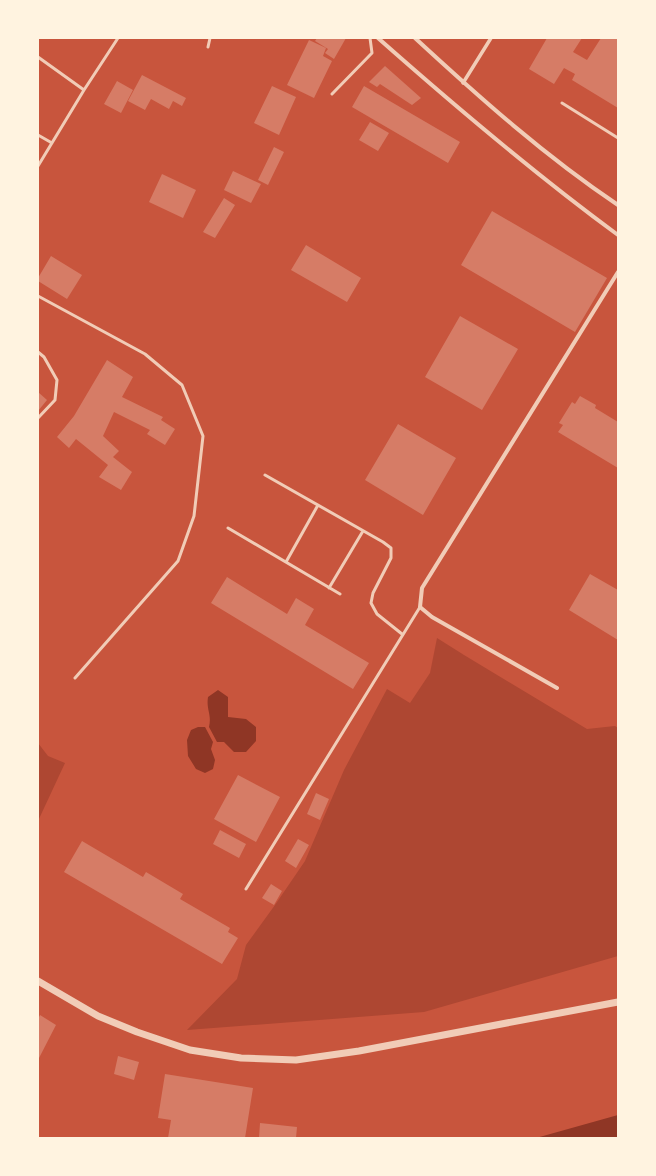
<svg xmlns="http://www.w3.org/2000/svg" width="656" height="1176" viewBox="0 0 656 1176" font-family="'Roboto Condensed',sans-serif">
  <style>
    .green { fill: #ae4732 }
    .water { fill: #8f3625 }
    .building { fill: #d67c66 }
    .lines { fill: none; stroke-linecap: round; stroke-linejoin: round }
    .service { stroke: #f1ccb7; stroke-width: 3 }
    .pedestrian { stroke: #f1ccb7; stroke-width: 3.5 }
    .minor { stroke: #f1ccb7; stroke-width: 4 }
    .tertiary { stroke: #f1ccb7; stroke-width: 7 }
  </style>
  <rect width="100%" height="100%" fill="#c8553d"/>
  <path class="green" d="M437,638L464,655L587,729L615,726L618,728V956L424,1012L187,1030L237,979L246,945L275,905L305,861L344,770L387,689L410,703L430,673Z
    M38,743L48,756L65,763L38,821Z"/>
  <path class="water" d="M218,690L228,697V717L246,719L256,727V741L246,752H234L224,742H217L209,727C212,714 206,710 208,697Z
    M198,727H205L213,742L211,749L215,760L213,769L205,773L196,769L188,756L187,740L191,730Z
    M618,1115V1138H536Z"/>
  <path class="building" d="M317,38H346L334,59L325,53L328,49L315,41Z
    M547,38H582L573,52L587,60L601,38H618V108L572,80L575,74L564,68L554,84L529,69Z
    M309,40L326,48L323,56L332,61L314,98L287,85Z
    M385,66L421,98L412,105L380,84L377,87L369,82Z
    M142,75L186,98L182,106L173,101L169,109L151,99L145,110L128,101Z
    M117,81L133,90L121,113L104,104Z
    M272,86L296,97L279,135L254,123Z
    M364,86L460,142L448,163L352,107Z
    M370,122L389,133L378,151L359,140Z
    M274,147L284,152L268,185L258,180Z
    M233,171L261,184L251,203L224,190Z
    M162,174L196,190L183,218L149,202Z
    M224,198L235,205L215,238L203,232Z
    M492,211L607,278L575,332L461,265Z
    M306,245L361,278L347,302L291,270Z
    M51,256L82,275L67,299L38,281V278Z
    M460,316L518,349L482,410L425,377Z
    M107,360L133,377L122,397L163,417L161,420L175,429L165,445L147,434L150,430L114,412L103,436L119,451L113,457L132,472L121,490L99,477L108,465L76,439L69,448L57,437L74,416Z
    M38,392L47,400L38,411Z
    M580,396L596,405L595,408L618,422V468L558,432L563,425L559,423L572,402L575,404Z
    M398,424L456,458L423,515L365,480Z
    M590,574L618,590V640L569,610Z
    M227,577L287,614L296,598L314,609L305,625L369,663L353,689L211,603Z
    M238,775L280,797L256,842L214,819Z
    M316,793L329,799L320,820L307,814Z
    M220,830L246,844L239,858L213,844Z
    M298,839L309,845L296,868L285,861Z
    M82,841L143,877L146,872L183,894L180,899L230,928L228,932L238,938L222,964L64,872Z
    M271,884L282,891L274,905L262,898Z
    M40,1015L56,1025L38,1060V1019Z
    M118,1056L139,1062L134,1080L114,1074Z
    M165,1074L253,1088L245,1138H168L171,1120L158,1118Z
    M260,1123L297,1127L296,1138H259Z"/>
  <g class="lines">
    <path class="service" d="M208,47L210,38
      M38,57L84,90
      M332,94L372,53L370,38
      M562,103L618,138
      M38,135L52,143
      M38,166L84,90L118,38
      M38,296L145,354L182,385L203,436L194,516L178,561L75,678
      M38,352L44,357L57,380L55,400L38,418
      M265,475L383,542L391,548V558L373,593L371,603L377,614L402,634
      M228,528L340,594
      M286,562L318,505
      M329,588L363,531
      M246,889L420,607"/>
    <path class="pedestrian" d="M463,83L491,38"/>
    <path class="minor" d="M378,38C456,107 535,174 618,235
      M415,38C480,98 545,156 618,205
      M557,688L432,617L420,607L422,588L618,272"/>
    <path class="tertiary" d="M38,981L98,1016L137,1032L190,1050L241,1058L296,1060L359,1051L618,1002"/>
  </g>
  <rect width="656" height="1176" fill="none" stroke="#fff3e0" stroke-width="78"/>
</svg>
